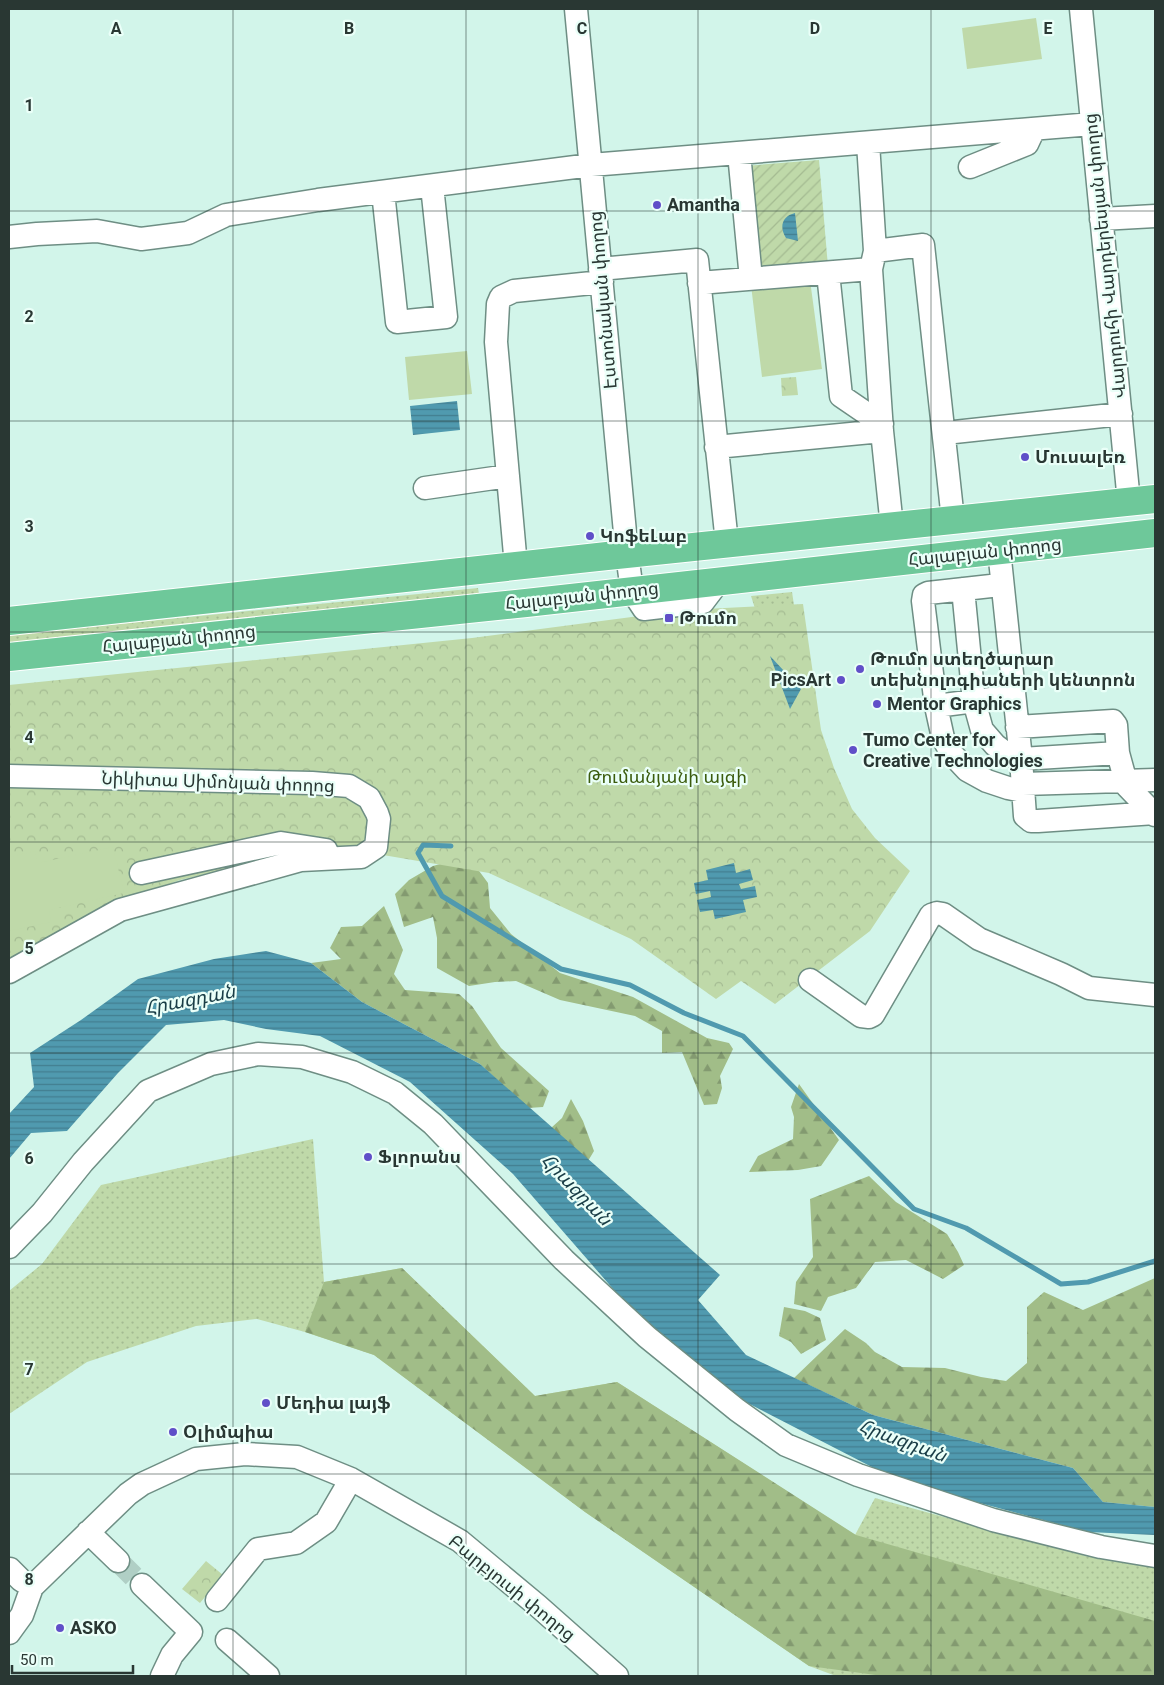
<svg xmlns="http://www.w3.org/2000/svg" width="1164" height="1685" font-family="Roboto,'Noto Sans Armenian',sans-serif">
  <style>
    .grass { fill: url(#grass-dots) }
    .forest { fill: url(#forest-firs) }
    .park { fill: url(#park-crowns) }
    .garden { fill: url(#garden-furrows) }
    .pitch { fill: #bfd9a9 }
    .water { fill: url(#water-rules) }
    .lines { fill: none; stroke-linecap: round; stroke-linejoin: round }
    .stream { stroke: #509aaf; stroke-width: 5 }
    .minor-tunnel { stroke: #b0cfc5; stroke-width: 22; stroke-dasharray: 22 11; stroke-linecap: butt }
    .minor-casing { stroke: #6e8e84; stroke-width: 25 }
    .major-casing { stroke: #fff; stroke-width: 30 }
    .minor { stroke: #fff; stroke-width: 22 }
    .major { stroke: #6ec89a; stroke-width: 28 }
    .grid { fill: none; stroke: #293733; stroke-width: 1; stroke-opacity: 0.55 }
    .poi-dot { fill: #604fc8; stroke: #eafff8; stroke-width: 2 }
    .labels { text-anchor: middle; stroke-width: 4.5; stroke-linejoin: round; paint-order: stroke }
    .poi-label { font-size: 18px; font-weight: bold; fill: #293733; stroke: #eafff8; text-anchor: start }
    .street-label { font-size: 18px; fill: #293733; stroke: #eafff8 }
    .park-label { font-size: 18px; fill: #3b5c0d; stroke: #eafff8 }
    .water-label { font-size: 19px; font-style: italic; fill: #193d46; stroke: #eafff8 }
    .grid-label { font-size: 16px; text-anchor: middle; font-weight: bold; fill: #293733; stroke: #eafff8; stroke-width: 4.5; stroke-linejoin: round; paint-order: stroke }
  </style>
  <defs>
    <pattern id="grass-dots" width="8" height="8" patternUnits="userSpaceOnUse" patternTransform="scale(1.25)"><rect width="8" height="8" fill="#bfd9a9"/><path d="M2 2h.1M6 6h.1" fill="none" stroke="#a4bb92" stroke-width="1.8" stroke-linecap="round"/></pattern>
    <pattern id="forest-firs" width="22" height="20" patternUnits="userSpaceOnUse" patternTransform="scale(1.25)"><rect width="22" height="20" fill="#a1bd88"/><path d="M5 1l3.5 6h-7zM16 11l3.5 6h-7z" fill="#839a70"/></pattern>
    <pattern id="park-crowns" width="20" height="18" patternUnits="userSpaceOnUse" patternTransform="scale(1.25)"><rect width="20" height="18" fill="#bfd9a9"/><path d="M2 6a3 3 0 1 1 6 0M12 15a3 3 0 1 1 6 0" fill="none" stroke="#a4bb92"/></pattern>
    <pattern id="garden-furrows" width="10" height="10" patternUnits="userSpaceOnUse" patternTransform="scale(1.25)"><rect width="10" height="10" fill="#bfd9a9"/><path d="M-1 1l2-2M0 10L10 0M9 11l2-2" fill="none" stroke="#a4bb92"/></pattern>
    <pattern id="water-rules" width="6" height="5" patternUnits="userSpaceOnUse" patternTransform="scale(1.25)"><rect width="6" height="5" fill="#509aaf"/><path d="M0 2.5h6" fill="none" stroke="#427e8f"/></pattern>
  </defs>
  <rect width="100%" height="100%" fill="#d2f5ea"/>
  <!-- grass -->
  <path class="grass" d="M 478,588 L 479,594 L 9,646 L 9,635 Z
    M 792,592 L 799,638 L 769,652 L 751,596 Z
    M 313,1139 L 324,1282 L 402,1268 L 535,1396 L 617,1382 L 855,1535 L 875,1498 L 1086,1556 L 1155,1563 L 1155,1676 L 836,1676 L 809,1666 L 585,1512 L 374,1355 L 305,1332 L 257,1319 L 196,1326 L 87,1362 L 9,1414 L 9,1291 L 42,1264 L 101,1185 Z"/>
  <!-- forest -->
  <path class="forest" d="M 468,856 L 488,883 L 490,908 L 511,934 L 560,973 L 633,997 L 707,1038 L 729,1043 L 733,1049 L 720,1076 L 722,1088 L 717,1104 L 704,1105 L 682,1052 L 662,1053 L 662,1031 L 635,1016 L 560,1000 L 516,981 L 495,982 L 469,986 L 437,968 L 437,938 L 433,917 L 404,927 L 395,894 L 409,880 L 433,866 Z
    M 384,906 L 403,950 L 394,974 L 405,990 L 459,994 L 472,1006 L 501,1048 L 549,1091 L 543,1107 L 528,1108 L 480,1064 L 362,1002 L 311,963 L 341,959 L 330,948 L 341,927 L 362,926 Z
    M 799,1084 L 839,1140 L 821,1166 L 798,1170 L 749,1172 L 758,1156 L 793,1139 L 794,1117 L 791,1107 Z
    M 571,1099 L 583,1121 L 594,1151 L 588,1161 L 551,1128 L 562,1118 Z
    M 869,1176 L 896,1202 L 947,1234 L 958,1252 L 964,1265 L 943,1279 L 906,1260 L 875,1262 L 856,1288 L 828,1297 L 821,1311 L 794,1304 L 796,1282 L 813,1257 L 810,1199 Z
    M 402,1268 L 535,1396 L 617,1382 L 856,1535 L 1155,1621 L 1155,1676 L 883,1676 L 809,1666 L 585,1512 L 374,1355 L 305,1332 L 324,1282 Z
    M 1155,1278 L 1155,1507 L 1103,1502 L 1073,1468 L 873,1415 L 794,1378 L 845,1329 L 866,1343 L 875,1352 L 902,1367 L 945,1368 L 981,1377 L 1006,1381 L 1027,1363 L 1027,1307 L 1044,1292 L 1083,1310 Z
    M 784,1307 L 805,1311 L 820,1318 L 826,1340 L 801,1354 L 791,1342 L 779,1336 Z"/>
  <!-- park -->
  <path class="park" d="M 796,377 L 798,395 L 782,396 L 781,378 Z
    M 803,604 L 821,730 L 834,768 L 852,809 L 875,838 L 910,871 L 870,931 L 775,1004 L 741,981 L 716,999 L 631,939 L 489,873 L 330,846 L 289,854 L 180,880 L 108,906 L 9,960 L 9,685 L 472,638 L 685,610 Z
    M 206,1561 L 223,1575 L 200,1603 L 182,1589 Z"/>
  <!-- garden -->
  <path class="garden" d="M 819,160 L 828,267 L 755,274 L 745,166 Z"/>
  <!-- pitch -->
  <path class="pitch" d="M 1036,18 L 1042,59 L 967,69 L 962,28 Z
    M 810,280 L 822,369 L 762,377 L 751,285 Z
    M 467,351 L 472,394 L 409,400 L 405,357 Z
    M 113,847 L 124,893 L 49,910 L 51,922 L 9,931 L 9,857 L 35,851 L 38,863 Z"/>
  <!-- water -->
  <path class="water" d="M 795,213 L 798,241 L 786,238 C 779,227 782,216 795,213 Z
    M 457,401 L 460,430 L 413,435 L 410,406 Z
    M 770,656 L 801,689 L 790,709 Z
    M 734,863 L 736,873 L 750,869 L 753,880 L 739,884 L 741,889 L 755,886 L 757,897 L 743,900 L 746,912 L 715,919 L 713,910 L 700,912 L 697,900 L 711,897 L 710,891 L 696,894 L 694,883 L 708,880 L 706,870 Z
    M 266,951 L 311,963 L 362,1002 L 480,1064 L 720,1275 L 698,1300 L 746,1355 L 873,1415 L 1073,1468 L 1103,1502 L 1155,1507 L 1155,1535 L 1088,1532 L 901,1482 L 734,1396 L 641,1321 L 513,1174 L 410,1082 L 320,1036 L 266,1029 L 224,1020 L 166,1025 L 118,1073 L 67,1131 L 31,1133 L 9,1159 L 9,1114 L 34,1087 L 30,1053 L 81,1020 L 138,979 L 214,959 Z"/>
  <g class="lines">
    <!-- stream -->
    <path class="stream" d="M 451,846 L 423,845 L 418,853 L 442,896 L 561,969 L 630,985 L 684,1013 L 743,1036 L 914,1209 L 966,1228 L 1061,1284 L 1088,1282 L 1155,1261"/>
    <!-- minor-tunnel -->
    <path class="minor-tunnel" d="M 118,1561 L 142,1585"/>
    <defs>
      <path id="minor" d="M 576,9 L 627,554 L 632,591 L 644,609 L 703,602 L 719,581
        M 1081,9 L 1129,502
        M 868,143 L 875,251 L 871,269 L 882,431 L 892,527
        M 739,153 L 751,279
        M 970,167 L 1027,144 L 1034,129
        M 383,192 L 397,322 L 446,317 L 432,186
        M 1101,219 L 1155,216
        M 9,237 L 37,234 L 97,231 L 141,239 L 188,233 L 226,215 L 318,200 L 591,165 L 1092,124
        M 875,251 L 923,245 L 953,520
        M 600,269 L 697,260 L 727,543
        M 828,273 L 841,396 L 882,424
        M 699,283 L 871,269
        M 945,433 L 1121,414
        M 716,447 L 882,431
        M 425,488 L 508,476
        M 999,550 L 1021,759 L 1025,816 L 1031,821 L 1038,821 L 1155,813
        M 516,566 L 496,342 L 498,304 L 501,297 L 514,291 L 602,282
        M 991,586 L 928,593 L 924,595 L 923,601 L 936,706 L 943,738 L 952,754 L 967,770 L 987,781 L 1008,788 L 1023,791
        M 963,589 L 974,701 L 982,730 L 995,745 L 1007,754 L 1021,759 L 1118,753
        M 936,706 L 1014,696
        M 1017,727 L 1113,721 L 1116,725 L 1118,753 L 1127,786 L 1155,815
        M 9,776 L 312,783 L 349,786 L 369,798 L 377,813 L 379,819 L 376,847 L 361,857 L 301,860 L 120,910 L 9,972
        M 1023,784 L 1155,780
        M 141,873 L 281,843 L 326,850
        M 810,980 L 861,1016 L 869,1017 L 873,1015 L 931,915 L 937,913 L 943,914 L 979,939 L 1061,974 L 1089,988 L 1155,995
        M 9,1247 L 42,1213 L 83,1162 L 148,1091 L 211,1064 L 258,1054 L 302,1057 L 352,1072 L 395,1093 L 433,1124 L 564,1260 L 647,1337 L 737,1410 L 786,1445 L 858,1475 L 993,1520 L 1101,1547 L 1155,1556
        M 88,1532 L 118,1561
        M 10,1569 L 21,1580 L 32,1587
        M 142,1585 L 191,1632 L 172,1655 L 162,1676
        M 217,1600 L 258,1549 L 296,1543 L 326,1522 L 351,1479
        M 9,1633 L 22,1615 L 32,1587 L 128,1494 L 142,1484 L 196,1459 L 245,1454 L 297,1457 L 351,1479 L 460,1541 L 538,1606 L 617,1676
        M 227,1640 L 268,1676"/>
      <path id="major" d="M 9,621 L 607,556 L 1155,499
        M 9,657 L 526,603 L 1155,533"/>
    </defs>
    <!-- minor casing -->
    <use href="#minor" class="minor-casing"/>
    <!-- major casing -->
    <use href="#major" class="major-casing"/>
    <!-- minor -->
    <use href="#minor" class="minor"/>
    <!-- major -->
    <use href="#major" class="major"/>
  </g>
  <!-- grid -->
  <path class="grid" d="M 233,9 L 233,1676M 466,9 L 466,1676M 698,9 L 698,1676M 931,9 L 931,1676M 9,211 L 1155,211M 9,421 L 1155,421M 9,632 L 1155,632M 9,842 L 1155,842M 9,1053 L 1155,1053M 9,1264 L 1155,1264M 9,1474 L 1155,1474"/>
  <!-- markers -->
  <g class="poi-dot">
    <circle cx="657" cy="205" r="5"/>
    <circle cx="1025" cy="457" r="5"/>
    <circle cx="590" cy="536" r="5"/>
    <rect x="664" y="613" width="10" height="10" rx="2.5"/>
    <circle cx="860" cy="669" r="5"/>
    <circle cx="841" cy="680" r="5"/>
    <circle cx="877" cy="704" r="5"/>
    <circle cx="853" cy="750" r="5"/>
    <circle cx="368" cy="1157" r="5"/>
    <circle cx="266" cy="1403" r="5"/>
    <circle cx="173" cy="1432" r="5"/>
    <circle cx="60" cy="1628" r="5"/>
  </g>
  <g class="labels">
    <!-- poi labels -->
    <g class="poi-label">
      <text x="667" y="211">Amantha</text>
      <text x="1035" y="463">Մուսալեռ</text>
      <text x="600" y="542">ԿոֆեԼաբ</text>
      <text x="679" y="624">Թումո</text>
      <text x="870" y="665">Թումո ստեղծարար<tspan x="870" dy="21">տեխնոլոգիաների կենտրոն</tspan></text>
      <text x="831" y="686" text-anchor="end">PicsArt</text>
      <text x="887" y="710">Mentor Graphics</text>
      <text x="863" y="746">Tumo Center for<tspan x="863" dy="21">Creative Technologies</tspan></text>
      <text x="378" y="1163">Ֆլորանս</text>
      <text x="276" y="1409">Մեդիա լայֆ</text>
      <text x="183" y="1438">Օլիմպիա</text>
      <text x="70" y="1634">ASKO</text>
    </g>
    <!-- street labels -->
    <g class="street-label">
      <text transform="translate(1105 256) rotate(-96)" y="6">Վարդուհի Վարդերեսյան փողոց</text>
      <text transform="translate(603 300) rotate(-95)" y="6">Էստոնական փողոց</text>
      <text transform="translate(985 552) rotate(-6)" y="6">Հալաբյան փողոց</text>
      <text transform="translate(582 596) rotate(-6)" y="6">Հալաբյան փողոց</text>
      <text transform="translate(179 639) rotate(-6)" y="6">Հալաբյան փողոց</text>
      <text transform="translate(218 782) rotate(2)" y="6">Նիկիտա Սիմոնյան փողոց</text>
      <text transform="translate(512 1588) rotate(39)" y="6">Բարբյուսի փողոց</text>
    </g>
    <!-- park labels -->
    <g class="park-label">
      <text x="667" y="783">Թումանյանի այգի</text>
    </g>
    <!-- water labels -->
    <g class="water-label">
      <text transform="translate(190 999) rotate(-11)" y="7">Հրազդան</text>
      <text transform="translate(577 1189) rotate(46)" y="7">Հրազդան</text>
      <text transform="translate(903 1440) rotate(20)" y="7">Հրազդան</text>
    </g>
  </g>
  <g class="grid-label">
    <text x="116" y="34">A</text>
    <text x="349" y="34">B</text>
    <text x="582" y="34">C</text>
    <text x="815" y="34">D</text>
    <text x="1048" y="34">E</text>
    <text x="29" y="111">1</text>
    <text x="29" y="322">2</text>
    <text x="29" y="532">3</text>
    <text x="29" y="743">4</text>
    <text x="29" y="954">5</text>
    <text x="29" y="1164">6</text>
    <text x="29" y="1375">7</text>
    <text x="29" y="1585">8</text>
  </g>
  <!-- border -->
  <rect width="1164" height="1685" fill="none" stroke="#293733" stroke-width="20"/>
  <!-- scale -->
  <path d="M12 1665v8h121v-8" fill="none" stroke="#293733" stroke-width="2.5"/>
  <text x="20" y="1665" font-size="15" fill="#293733" stroke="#eafff8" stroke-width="4" paint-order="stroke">50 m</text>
</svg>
